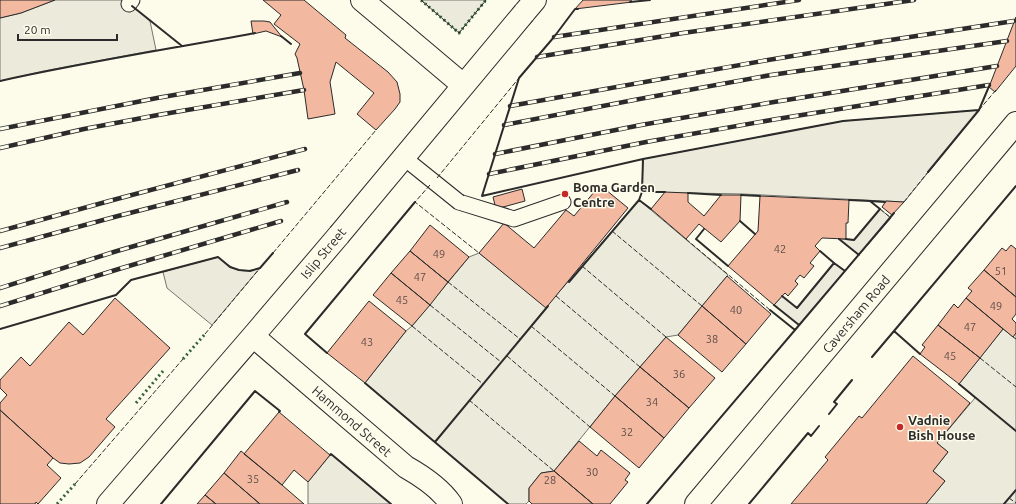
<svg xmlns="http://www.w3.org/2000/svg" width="1016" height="504" font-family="Ubuntu,sans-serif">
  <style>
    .green { fill: #ecebdb; stroke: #74746e }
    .parking { fill: #eceadb; stroke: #74746e }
    .building { fill: #f2b8a0; stroke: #2b2b2b }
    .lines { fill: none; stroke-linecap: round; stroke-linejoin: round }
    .service-casing { stroke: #2b2b2b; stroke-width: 17 }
    .minor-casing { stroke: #2b2b2b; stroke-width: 24 }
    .service { stroke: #fdfbea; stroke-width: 15 }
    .minor { stroke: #fdfbea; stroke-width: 22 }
    .rail-casing { stroke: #2b2b2b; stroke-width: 4.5 }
    .rail { stroke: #fdfbea; stroke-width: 3; stroke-dasharray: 9; stroke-linecap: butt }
    .service-bridge-casing { stroke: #2b2b2b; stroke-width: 17; stroke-linecap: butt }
    .minor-bridge-casing { stroke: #2b2b2b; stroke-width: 24; stroke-linecap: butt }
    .service-bridge { stroke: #fdfbea; stroke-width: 15 }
    .minor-bridge { stroke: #fdfbea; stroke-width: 22 }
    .hedge { stroke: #34623c; stroke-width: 3; stroke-dasharray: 2 3; stroke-linecap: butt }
    .fence { stroke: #2b2b2b; stroke-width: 1; stroke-dasharray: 5 2; stroke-linecap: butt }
    .wall { stroke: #2b2b2b; stroke-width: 2 }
    .poi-dot { fill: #c62828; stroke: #fdfbea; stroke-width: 1.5 }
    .labels { text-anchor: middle; stroke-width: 3; stroke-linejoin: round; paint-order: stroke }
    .number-label { font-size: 11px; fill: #5d4e48 }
    .poi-label { font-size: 13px; font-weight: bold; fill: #2b2b2b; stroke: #fdfbea; text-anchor: start }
    .street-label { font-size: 13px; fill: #2b2b2b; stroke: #fdfbea }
  </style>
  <rect width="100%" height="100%" fill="#fdfbea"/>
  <!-- green -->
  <path class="green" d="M 421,0 L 486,0 L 459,33 Z
    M 639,200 L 728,275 L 678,335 L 666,337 L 615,396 L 554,471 L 541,473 L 529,488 L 529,501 L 526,504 L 508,504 L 365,383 L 406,331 L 412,326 L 469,257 L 479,253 L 546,307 Z
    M 880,209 L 891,218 L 859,255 L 839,239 L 854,240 Z
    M 218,257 C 234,270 240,274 260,268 L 212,325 L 167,288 L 163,272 Z
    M 834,263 L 845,271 L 799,325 L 774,305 L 782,296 L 797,308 Z
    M 1003,329 L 1012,336 L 1016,333 L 1016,504 L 926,504 L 945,481 L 933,471 L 948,452 L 937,443 L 975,398 L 959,384 Z
    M 331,454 L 391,504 L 308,504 L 308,482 Z"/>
  <!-- parking -->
  <path class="parking" d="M 55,0 L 125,0 L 150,21 L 156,50 L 44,71 L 0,81 L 0,18 L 21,13 Z
    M 979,110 L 904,202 L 743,194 L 642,192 L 643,159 L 843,121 Z"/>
  <!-- building -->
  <path class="building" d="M 0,0 L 55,0 L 21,13 L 0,18 Z
    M 263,0 L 304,0 L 346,35 L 345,38 L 388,72 L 397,82 L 400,94 L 400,102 L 395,109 L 376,130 L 357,114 L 374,93 L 336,62 L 330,82 L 335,114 L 308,119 L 304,90 L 297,58 L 295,54 L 300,44 L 274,24 L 281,15 Z
    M 583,0 L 631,0 L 632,2 L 575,9 Z
    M 1016,17 L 1016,66 L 995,92 L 989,87 Z
    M 251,21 L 264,21 L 270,22 L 282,37 L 266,31 L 253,34 Z
    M 600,185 L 628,208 L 546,308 L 479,253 L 504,223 L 534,248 L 566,210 L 574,216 Z
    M 522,189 L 525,201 L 496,209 L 493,197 Z
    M 665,192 L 688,193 L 688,202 L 704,216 L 721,195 L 741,195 L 740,221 L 721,242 L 699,224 L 686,239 L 651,209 Z
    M 760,196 L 849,200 L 848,223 L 846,223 L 846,239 L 822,238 L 815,246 L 820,251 L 810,263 L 814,266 L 804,278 L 800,275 L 795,281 L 798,284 L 788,296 L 785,293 L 774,305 L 728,266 L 758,231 Z
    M 886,201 L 904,202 L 892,215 L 882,207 Z
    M 430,225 L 469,257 L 448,282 L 410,251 Z
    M 1011,245 L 1016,249 L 1016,297 L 984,270 L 1002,248 L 1006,251 Z
    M 410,251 L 448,282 L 430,305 L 391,273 Z
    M 984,270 L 1016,297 L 1016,314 L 1012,319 L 1016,323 L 1016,333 L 1013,337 L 966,298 L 972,291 L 968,288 Z
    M 391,273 L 430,305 L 412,326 L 373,295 Z
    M 727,276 L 771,314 L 746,344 L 702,306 Z
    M 115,298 L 170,348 L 106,419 L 115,427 L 89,457 L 80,463 L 69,464 L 60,463 L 53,458 L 0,410 L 0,403 L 7,395 L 0,388 L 0,380 L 21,357 L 30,366 L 69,322 L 83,335 Z
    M 966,298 L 1003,329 L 980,358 L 938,325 L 954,304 L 958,308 Z
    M 369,301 L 406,331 L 365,383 L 327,353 Z
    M 702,306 L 746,344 L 722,372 L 678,335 Z
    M 938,325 L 980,358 L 959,384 L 920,354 L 925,347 L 922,345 Z
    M 666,337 L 715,378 L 689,408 L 640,367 Z
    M 913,356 L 970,403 L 937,443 L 948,452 L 933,471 L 945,481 L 926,504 L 791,504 L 828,460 L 825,457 L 859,416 L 862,418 Z
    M 640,367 L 689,408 L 664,438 L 615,396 Z
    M 615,396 L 664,438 L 639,468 L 590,427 Z
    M 0,410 L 53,458 L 47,465 L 61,478 L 38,504 L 36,502 L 35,504 L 0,504 Z
    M 279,412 L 330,455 L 308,482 L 294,470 L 282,485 L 244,454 Z
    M 579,441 L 597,456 L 601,450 L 630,473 L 625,480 L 628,482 L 610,504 L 593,504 L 554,471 Z
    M 241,451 L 282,485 L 304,504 L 260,504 L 224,473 Z
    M 554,471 L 593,504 L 532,504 L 529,501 L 529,488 L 541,473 Z
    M 224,473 L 260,504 L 216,504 L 205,495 Z
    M 205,495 L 216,504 L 197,504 Z"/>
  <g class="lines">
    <defs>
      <path id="service" d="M 129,4 L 132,0
        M 459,202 L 514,219 L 563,202"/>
      <path id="minor" d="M 362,0 L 399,31
        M 524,13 L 535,0
        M 253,336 L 406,467 C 422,476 440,488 451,504
        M 108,504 L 253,336 L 339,235
        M 696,504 L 1016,123"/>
    </defs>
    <!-- service casing -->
    <use href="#service" class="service-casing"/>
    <!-- minor casing -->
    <use href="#minor" class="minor-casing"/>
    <!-- service -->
    <use href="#service" class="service"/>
    <!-- minor -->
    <use href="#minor" class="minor"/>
    <defs>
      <path id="rail" d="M 554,37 L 799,0
        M 537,57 L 683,33 L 914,0
        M 510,106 L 768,60 L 884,41 L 1014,21
        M 504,125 L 634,100 L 771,75 L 1007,41
        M 0,129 L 157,98 L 300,73
        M 0,148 L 84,129 L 158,115 L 304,90
        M 495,154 L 641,125 L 774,102 L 997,66
        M 489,174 L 646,142 L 777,119 L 989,85
        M 0,231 L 113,200 L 305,149
        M 0,248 L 118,216 L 298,170
        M 0,288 L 117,251 L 287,202
        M 0,306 L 122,268 L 281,221"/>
    </defs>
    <!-- rail casing -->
    <use href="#rail" class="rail-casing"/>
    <!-- rail -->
    <use href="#rail" class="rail"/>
    <defs>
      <path id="service-bridge" d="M 403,157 L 459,202"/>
      <path id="minor-bridge" d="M 399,31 L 463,85
        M 339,235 L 524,13"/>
    </defs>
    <!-- service-bridge casing -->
    <use href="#service-bridge" class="service-bridge-casing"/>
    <!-- minor-bridge casing -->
    <use href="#minor-bridge" class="minor-bridge-casing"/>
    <!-- service-bridge -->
    <use href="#service-bridge" class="service-bridge"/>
    <!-- minor-bridge -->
    <use href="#minor-bridge" class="minor-bridge"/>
    <!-- hedge -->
    <path class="hedge" d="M 421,0 L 459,33 L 486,0
      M 183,359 L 205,334
      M 136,403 L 163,371
      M 57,504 L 75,484"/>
    <!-- fence -->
    <path class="fence" d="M 421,0 L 459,33 L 486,0
      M 979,110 L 996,90
      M 437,178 L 519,78
      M 430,185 L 415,202 L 479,253
      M 904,202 L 928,172
      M 880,209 L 891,218
      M 612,231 L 702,306
      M 686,239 L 770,310
      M 273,253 L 376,130
      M 582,266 L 666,337
      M 448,282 L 520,339
      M 556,296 L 640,367
      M 430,305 L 501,362
      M 412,326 L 483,384
      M 531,326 L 615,396
      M 205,334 L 260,268
      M 1013,337 L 1016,339
      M 507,356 L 590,427
      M 980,358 L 1016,387
      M 469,400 L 554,471
      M 75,484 L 183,359
      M 1009,498 L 1016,503"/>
    <!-- wall -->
    <path class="wall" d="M 630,2 L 650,0
      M 132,6 L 182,46
      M 578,9 L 575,9 L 554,37 L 519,78 L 482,196 L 643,159 L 843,121 L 979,110 L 990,84
      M 281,36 L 291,44
      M 0,81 C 85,62 170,49 255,33
      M 928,172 L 979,110
      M 642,192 L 643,159
      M 688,193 L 721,195
      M 741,195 L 760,196
      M 870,201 L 885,202
      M 651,209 L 639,200 L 642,192 L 665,192
      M 740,221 L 755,234
      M 704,229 L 696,239 L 728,266
      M 839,239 L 859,255
      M 846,239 L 854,240 L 880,209 L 870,201 L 849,200
      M 834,263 L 845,271
      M 569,282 L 639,200
      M 782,296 L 797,308 L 834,263 L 820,251
      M 774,305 L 799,325
      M 770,310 L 795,330 L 894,213
      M 0,329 L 116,295 L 131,280 L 218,257 L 230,267 L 239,270 L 250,271 L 260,268 L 273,253
      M 894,331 L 1016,186
      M 327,353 L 305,334 L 415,202
      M 872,357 L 894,331 L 920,354
      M 365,383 L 508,504
      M 959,384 L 1016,431
      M 829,414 L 837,404 L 834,402 L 852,380
      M 435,442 L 548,306
      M 330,455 L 331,454 L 391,504
      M 161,504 L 255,391 L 280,411 L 279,412
      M 647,504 L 795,330
      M 749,504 L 808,433 L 811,436 L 819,426
      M 1004,504 L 1016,490"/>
  </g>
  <!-- markers -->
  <g class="poi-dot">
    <circle cx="565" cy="194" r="4"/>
    <circle cx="900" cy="427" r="4"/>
  </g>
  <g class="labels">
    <!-- number labels -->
    <g class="number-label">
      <text x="780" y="253">42</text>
      <text x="439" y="258">49</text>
      <text x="1001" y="275">51</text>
      <text x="420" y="281">47</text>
      <text x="402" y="304">45</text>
      <text x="996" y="310">49</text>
      <text x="736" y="314">40</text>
      <text x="970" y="331">47</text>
      <text x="712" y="343">38</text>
      <text x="367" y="346">43</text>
      <text x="950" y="360">45</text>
      <text x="679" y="378">36</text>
      <text x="652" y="406">34</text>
      <text x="627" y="436">32</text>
      <text x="592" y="476">30</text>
      <text x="253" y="483">35</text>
      <text x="550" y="484">28</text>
    </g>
    <!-- poi labels -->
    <g class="poi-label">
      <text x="573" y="192">Boma Garden<tspan x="573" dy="15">Centre</tspan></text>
      <text x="908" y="425">Vadnie<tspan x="908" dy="15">Bish House</tspan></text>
    </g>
    <!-- street labels -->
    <g class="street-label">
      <text transform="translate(323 253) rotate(-50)" y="5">Islip Street</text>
      <text transform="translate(856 314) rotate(-50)" y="5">Caversham Road</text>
      <text transform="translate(352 421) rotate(41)" y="5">Hammond Street</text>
    </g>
  </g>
  <!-- scale -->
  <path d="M18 34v6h99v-6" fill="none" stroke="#2b2b2b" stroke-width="2"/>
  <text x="24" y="34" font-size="12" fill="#2b2b2b" stroke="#fdfbea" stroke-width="3" paint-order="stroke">20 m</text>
</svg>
